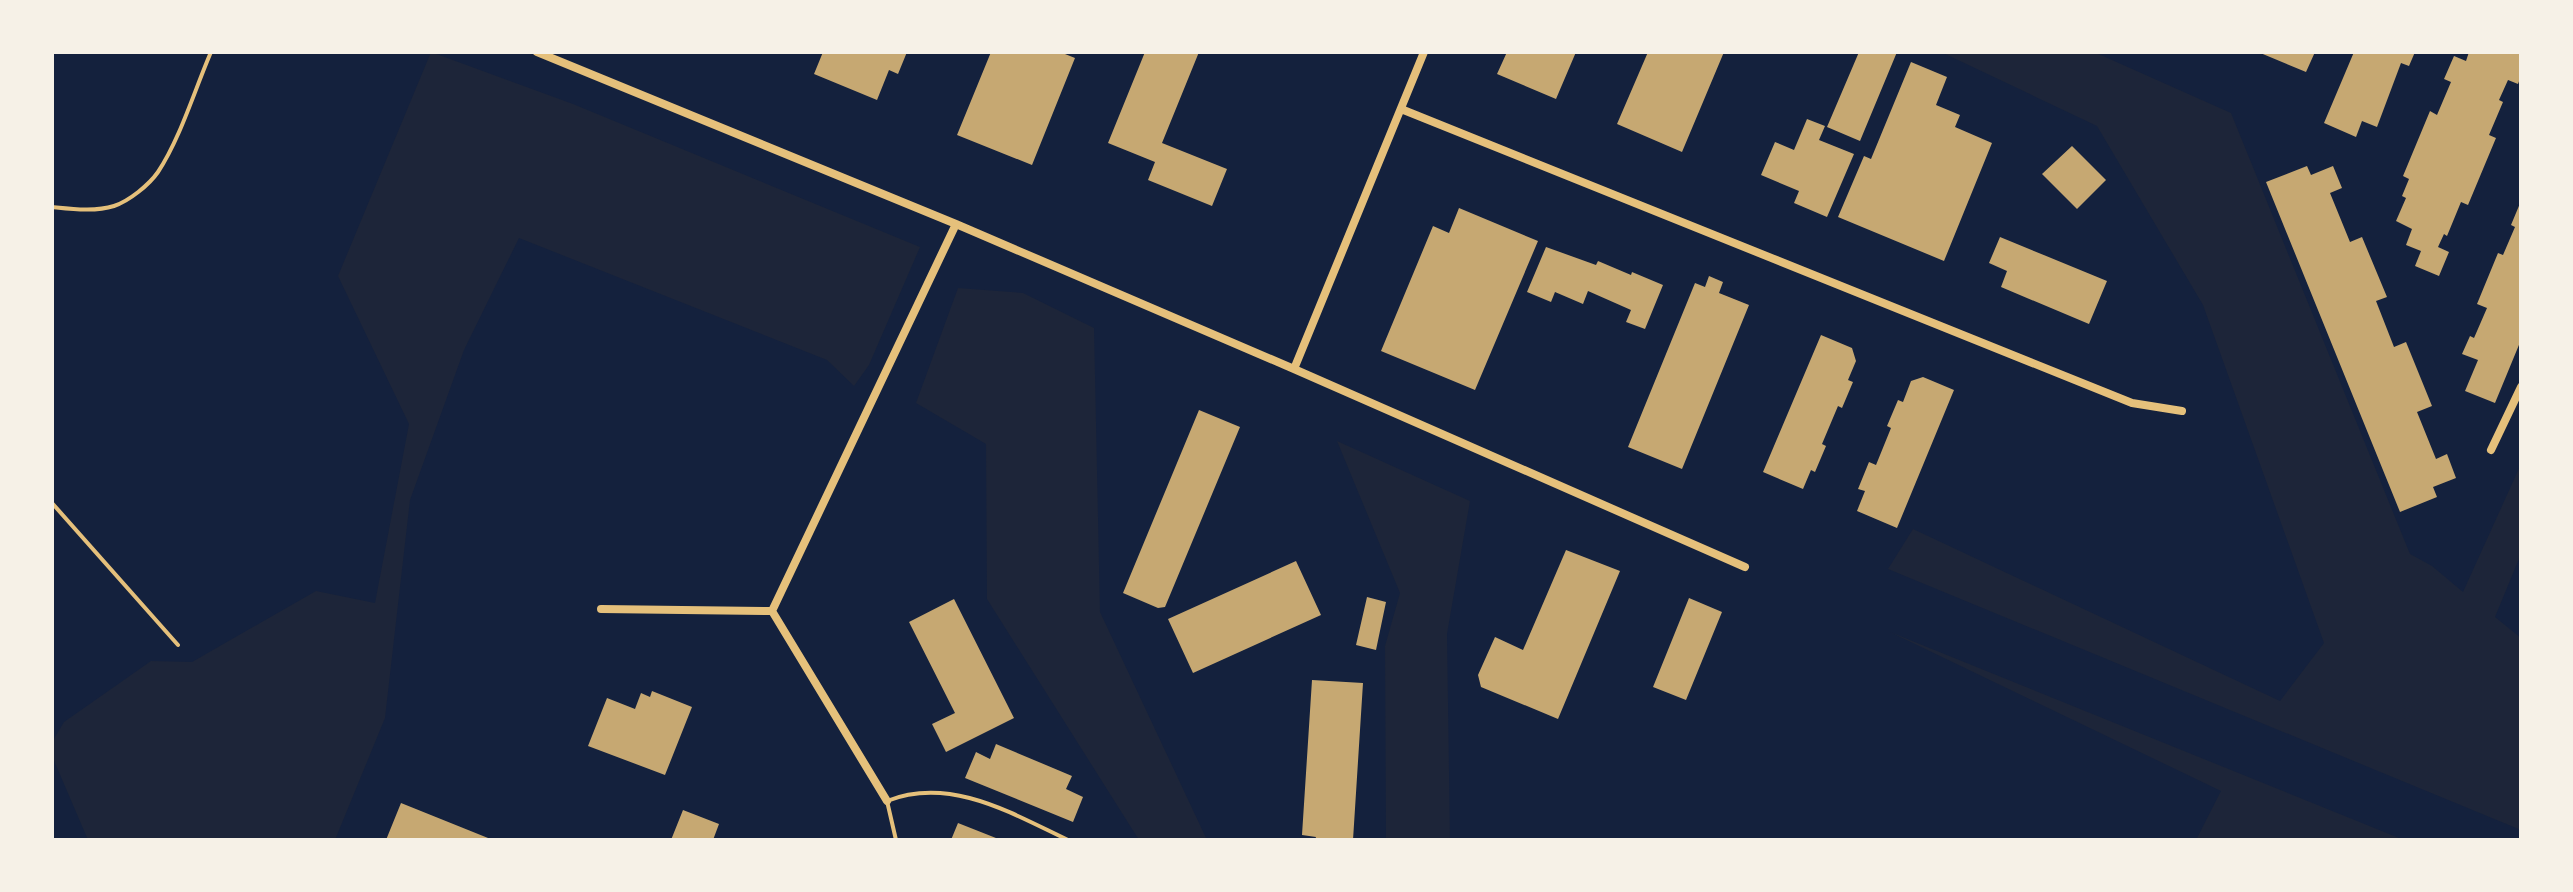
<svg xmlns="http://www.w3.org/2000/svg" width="2573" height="892" font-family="'DejaVu Sans',sans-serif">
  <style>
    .green { fill: #1d2539 }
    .building { fill: #c6a872 }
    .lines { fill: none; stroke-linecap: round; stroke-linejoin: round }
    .service { stroke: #e5c07b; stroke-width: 4 }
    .minor { stroke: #e5c07b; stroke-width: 8 }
  </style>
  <rect width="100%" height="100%" fill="#14213d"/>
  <!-- green -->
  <path class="green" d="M 431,52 L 573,104 L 920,247 L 869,365 L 854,386 L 827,360 L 519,238 L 464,350 L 410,500 L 385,718 L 335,840 L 88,840 L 52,756 L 52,742 L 64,722 L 151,661 L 192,662 L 316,591 L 375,603 L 409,424 L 338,276 Z
    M 1941,52 L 2094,52 L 2231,113 L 2410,554 L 2432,566 L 2463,592 L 2521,464 L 2521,554 L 2495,617 L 2521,638 L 2521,830 L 1888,569 L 1913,529 L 2280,701 L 2324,643 L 2203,305 L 2097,126 Z
    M 958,288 L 1023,293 L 1094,328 L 1100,612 L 1207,840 L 1139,840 L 987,599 L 986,444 L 916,403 Z
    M 1337,441 L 1470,501 L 1447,634 L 1450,840 L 1386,840 L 1385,646 L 1400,593 Z
    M 1890,632 L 2404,840 L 2196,840 L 2221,791 Z"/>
  <!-- building -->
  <path class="building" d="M 823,52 L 907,52 L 898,74 L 889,70 L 877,100 L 814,74 Z
    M 991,52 L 1060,52 L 1075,58 L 1032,165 L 957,135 Z
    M 1145,52 L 1199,52 L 1162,143 L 1227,169 L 1212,206 L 1148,180 L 1155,162 L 1108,143 Z
    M 1507,52 L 1576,52 L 1556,99 L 1497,74 Z
    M 1648,52 L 1724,52 L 1682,152 L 1617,124 Z
    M 1859,52 L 1897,52 L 1860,141 L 1827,127 Z
    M 2258,52 L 2315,52 L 2306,72 Z
    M 2354,52 L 2415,52 L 2409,66 L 2401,63 L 2377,127 L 2362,121 L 2356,137 L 2324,123 Z
    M 2469,52 L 2521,52 L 2521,76 L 2518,84 L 2508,80 L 2499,100 L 2503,102 L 2489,135 L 2496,138 L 2468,205 L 2461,202 L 2447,236 L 2444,234 L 2438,247 L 2449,252 L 2439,276 L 2415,266 L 2421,251 L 2406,245 L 2412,229 L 2396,221 L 2406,198 L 2402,196 L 2409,179 L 2403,176 L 2430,111 L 2437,115 L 2451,82 L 2444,79 L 2454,56 L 2466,61 Z
    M 1911,62 L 1947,77 L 1936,105 L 1960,115 L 1955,127 L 1992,143 L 1944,261 L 1838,217 L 1864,156 L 1871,159 Z
    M 1807,119 L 1825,126 L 1819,140 L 1854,154 L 1827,217 L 1794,203 L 1799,191 L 1761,175 L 1775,142 L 1794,150 Z
    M 2072,146 L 2106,180 L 2077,209 L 2042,174 Z
    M 2307,166 L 2311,175 L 2333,166 L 2342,188 L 2330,193 L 2350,242 L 2362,237 L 2387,297 L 2376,301 L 2394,347 L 2406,342 L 2432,406 L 2417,412 L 2436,459 L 2447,454 L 2456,478 L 2433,487 L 2437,497 L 2400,512 L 2266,182 Z
    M 2521,201 L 2521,340 L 2495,403 L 2465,391 L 2478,360 L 2462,354 L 2470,336 L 2474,338 L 2487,308 L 2477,304 L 2498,253 L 2503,255 L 2515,227 L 2511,225 Z
    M 1459,208 L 1538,241 L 1475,390 L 1381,351 L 1433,226 L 1449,233 Z
    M 2000,237 L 2107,281 L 2089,324 L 2001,287 L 2007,271 L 1989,263 Z
    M 1546,247 L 1596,265 L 1598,261 L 1631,275 L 1632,272 L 1663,285 L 1645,329 L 1626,322 L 1631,310 L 1588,291 L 1583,304 L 1555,292 L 1551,302 L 1527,292 Z
    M 1709,276 L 1723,282 L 1719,293 L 1749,305 L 1682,469 L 1628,447 L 1695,283 L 1705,287 Z
    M 1821,335 L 1852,348 L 1856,361 L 1848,380 L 1853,382 L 1842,408 L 1838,406 L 1822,444 L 1826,446 L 1815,472 L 1811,470 L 1803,489 L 1763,472 Z
    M 1923,377 L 1954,390 L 1897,528 L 1857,511 L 1865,491 L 1858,489 L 1869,462 L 1876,465 L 1891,428 L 1887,426 L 1898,400 L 1903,402 L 1911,381 Z
    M 1199,410 L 1240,427 L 1165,607 L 1158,608 L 1123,593 Z
    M 1566,550 L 1620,571 L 1558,719 L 1481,687 L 1478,675 L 1495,637 L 1523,650 Z
    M 1296,561 L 1321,615 L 1193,673 L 1168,619 Z
    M 1367,597 L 1386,602 L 1376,650 L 1356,645 Z
    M 1689,598 L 1722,612 L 1686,700 L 1653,687 Z
    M 954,599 L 1014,718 L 946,752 L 932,724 L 955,713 L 909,622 Z
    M 1312,680 L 1363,683 L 1353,840 L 1315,840 L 1316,837 L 1302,835 Z
    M 652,691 L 692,707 L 665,775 L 588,746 L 607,698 L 635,709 L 641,693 L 650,697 Z
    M 996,744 L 1072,776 L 1066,789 L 1083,797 L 1073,822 L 965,778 L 976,752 L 990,759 Z
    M 401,803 L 493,840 L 386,840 Z
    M 683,810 L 719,824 L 713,840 L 671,840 Z
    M 958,823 L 1001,840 L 951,840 Z"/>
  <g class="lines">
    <!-- service -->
    <path class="service" d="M 52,207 C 72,209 95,212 114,206 C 129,201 149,185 158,172 C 180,139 195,89 211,52
      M 52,503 L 178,645
      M 896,840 L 887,801 C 950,776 1011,813 1068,840"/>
    <!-- minor -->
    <path class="minor" d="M 537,52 L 956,224 L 1294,369 L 1745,567
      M 1401,109 L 2132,403 L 2182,411
      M 1294,369 L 1424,52
      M 2491,450 L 2521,387
      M 601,609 L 772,611
      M 887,801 L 772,611 L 956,224"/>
  </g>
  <!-- border -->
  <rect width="2573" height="892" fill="none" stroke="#f6f1e7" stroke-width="108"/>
</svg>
